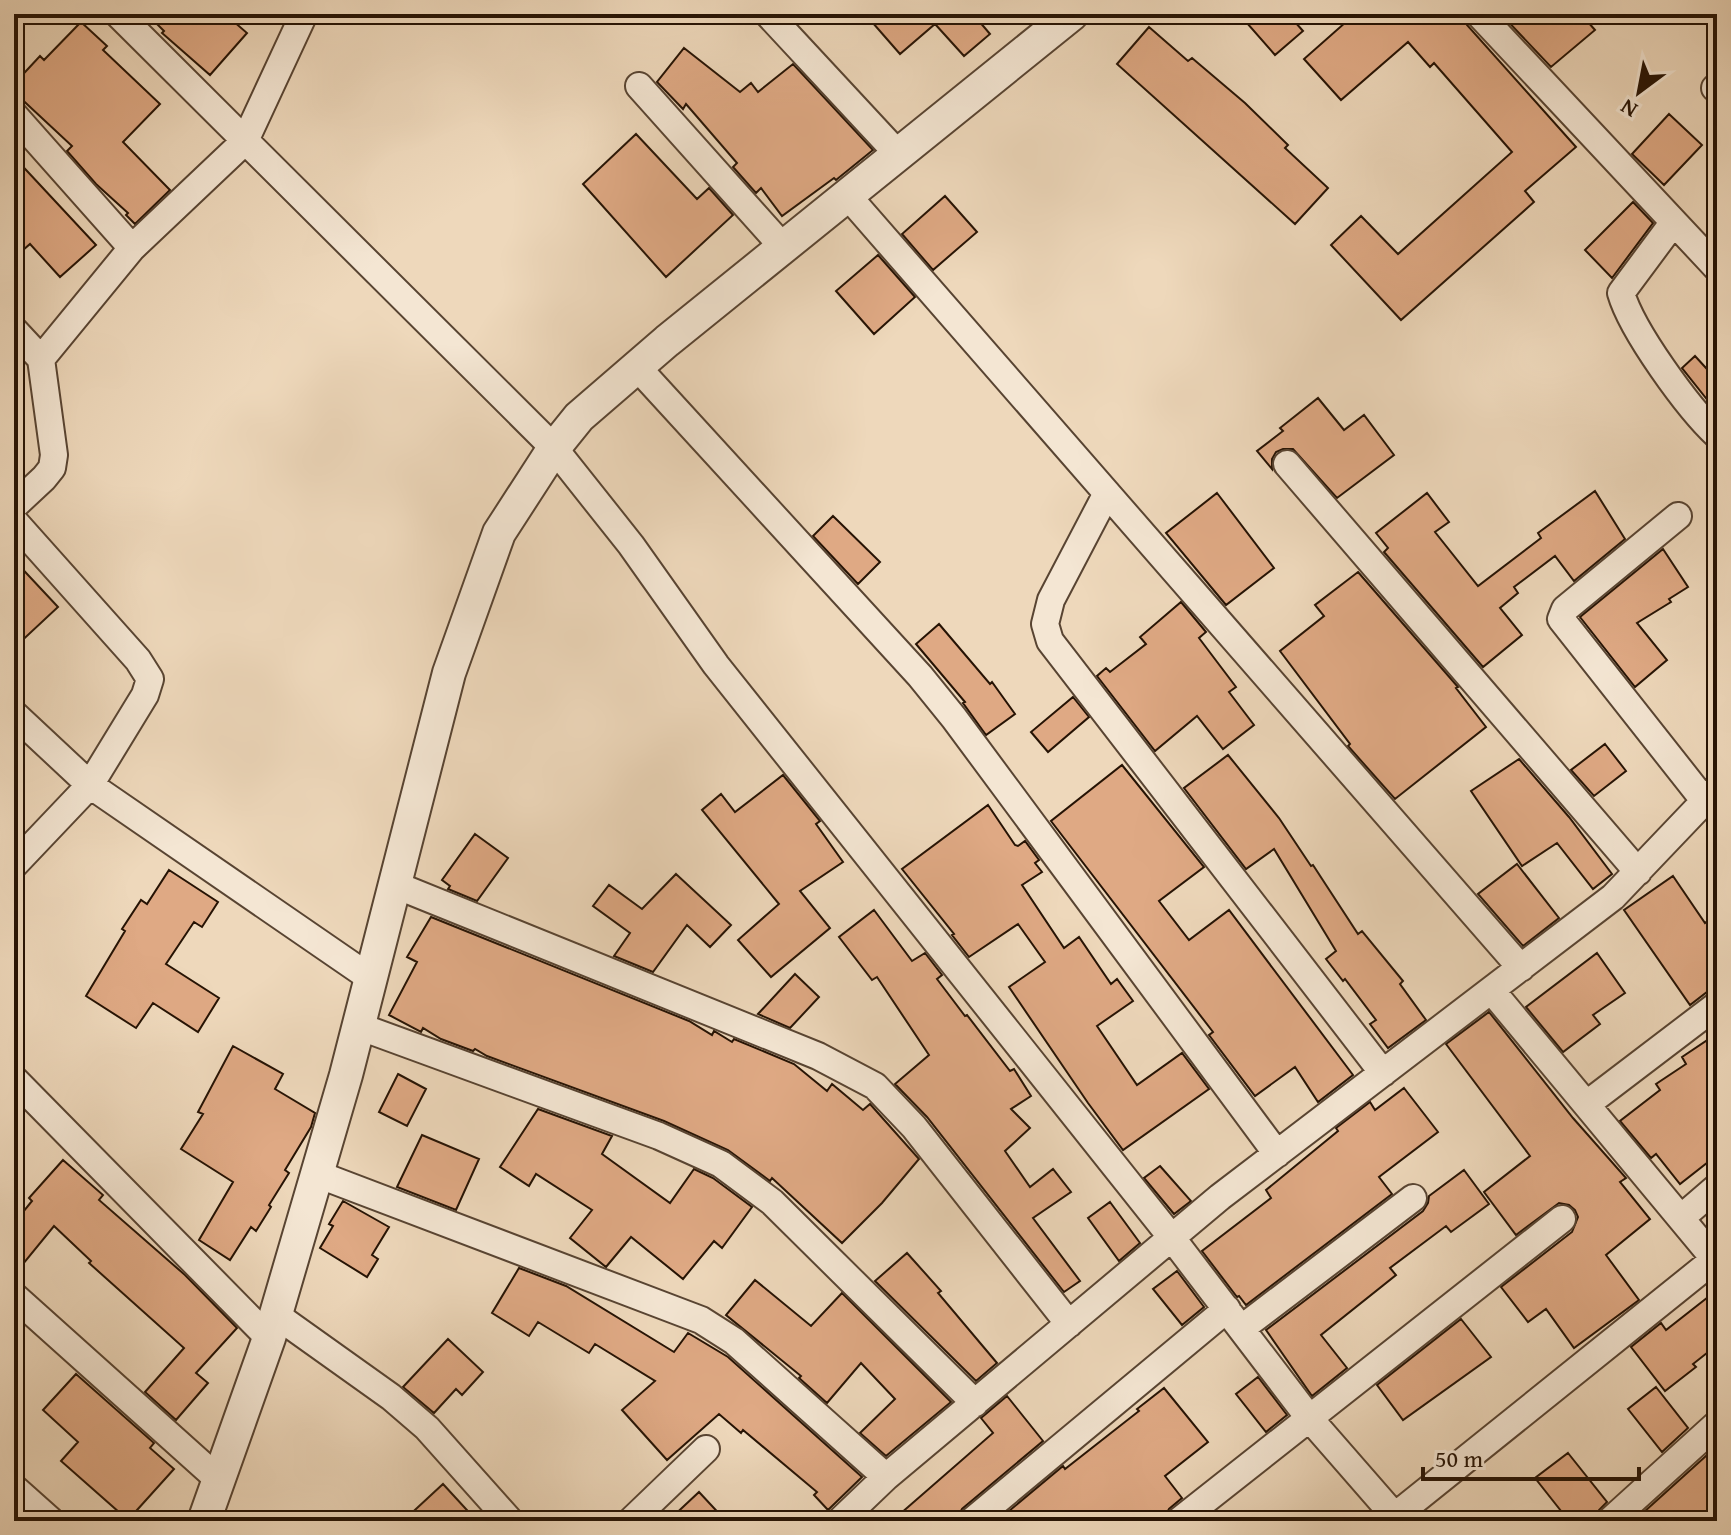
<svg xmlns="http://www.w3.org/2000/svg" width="1731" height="1535" font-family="'Gentium Book Plus',serif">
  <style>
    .building { fill: #dfa984; stroke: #261304; stroke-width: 2 }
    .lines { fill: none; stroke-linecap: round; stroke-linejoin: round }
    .minor-casing { stroke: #584432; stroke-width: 30 }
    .tertiary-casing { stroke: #584432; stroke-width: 36 }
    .minor { stroke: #f4e6d3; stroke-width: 26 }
    .tertiary { stroke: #f4e6d3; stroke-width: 32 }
  </style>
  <rect width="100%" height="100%" fill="#eed8bb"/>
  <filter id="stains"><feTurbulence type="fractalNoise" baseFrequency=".0025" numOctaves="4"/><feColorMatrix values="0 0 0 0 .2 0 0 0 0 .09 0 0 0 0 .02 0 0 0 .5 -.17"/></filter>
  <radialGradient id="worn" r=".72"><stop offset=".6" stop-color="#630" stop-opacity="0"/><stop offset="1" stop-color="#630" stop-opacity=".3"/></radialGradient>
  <!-- building -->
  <path class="building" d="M 147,14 L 225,14 L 247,33 L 210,75 L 162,33 L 164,31 Z
    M 865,14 L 973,14 L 990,34 L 964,56 L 935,24 L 900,54 Z
    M 1239,14 L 1288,14 L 1303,31 L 1275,55 Z
    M 1355,14 L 1463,14 L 1467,25 L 1576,147 L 1525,191 L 1534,202 L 1401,320 L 1331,245 L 1361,216 L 1398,254 L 1512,152 L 1434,63 L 1430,67 L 1408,42 L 1341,100 L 1304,59 Z
    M 1501,14 L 1581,14 L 1595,30 L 1551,67 Z
    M 81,22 L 107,46 L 103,50 L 160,104 L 123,142 L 170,190 L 135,224 L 126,215 L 128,213 L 96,184 L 67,151 L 72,146 L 14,92 L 14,84 L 40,56 L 44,60 Z
    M 1149,27 L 1188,61 L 1192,58 L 1245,103 L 1288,145 L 1285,148 L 1328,188 L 1295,224 L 1117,64 Z
    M 684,48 L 740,92 L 751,83 L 758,92 L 793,64 L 873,150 L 836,180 L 834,178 L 782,216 L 761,188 L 756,193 L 733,167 L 737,163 L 686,104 L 683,109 L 657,82 Z
    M 1669,114 L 1702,145 L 1664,185 L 1632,154 Z
    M 636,134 L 697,199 L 709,188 L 733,215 L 666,277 L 583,184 Z
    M 14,157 L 96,245 L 60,277 L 30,244 L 14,258 Z
    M 945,196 L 977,232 L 933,270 L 902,234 Z
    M 1633,202 L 1653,223 L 1612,278 L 1585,250 Z
    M 878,255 L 915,297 L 874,334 L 836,291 Z
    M 1695,356 L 1717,380 L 1717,412 L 1682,368 Z
    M 1318,398 L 1344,430 L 1364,415 L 1394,455 L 1337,498 L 1293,449 L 1283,449 L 1276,452 L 1272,459 L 1272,469 L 1257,451 L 1283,431 L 1280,428 Z
    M 1595,491 L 1625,539 L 1574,581 L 1555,556 L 1514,587 L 1518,593 L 1500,608 L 1522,635 L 1483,667 L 1384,552 L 1388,548 L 1376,533 L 1427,493 L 1449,522 L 1435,532 L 1478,586 L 1541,538 L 1538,533 Z
    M 1217,493 L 1274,568 L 1226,605 L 1166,533 Z
    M 833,516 L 880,562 L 858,584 L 813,536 Z
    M 1663,549 L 1688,587 L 1669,599 L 1671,602 L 1637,623 L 1667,660 L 1635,687 L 1580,617 Z
    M 14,560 L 58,607 L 14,648 Z
    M 1358,572 L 1458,687 L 1456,688 L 1486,727 L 1395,799 L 1348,746 L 1350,744 L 1280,651 L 1324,616 L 1315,605 Z
    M 1181,602 L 1206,632 L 1199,638 L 1236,687 L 1229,692 L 1254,725 L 1223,749 L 1197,716 L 1155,751 L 1097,676 L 1106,668 L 1110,672 L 1146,644 L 1140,637 Z
    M 939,624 L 990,684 L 992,682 L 1015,714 L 986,735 L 963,703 L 965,702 L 916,644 Z
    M 1073,697 L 1089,717 L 1048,752 L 1031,732 Z
    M 1605,744 L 1626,771 L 1594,796 L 1571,770 Z
    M 1228,755 L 1279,818 L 1311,866 L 1313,865 L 1358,934 L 1362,931 L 1403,981 L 1400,984 L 1426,1020 L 1388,1048 L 1370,1024 L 1376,1020 L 1345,979 L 1343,981 L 1326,959 L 1336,951 L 1274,849 L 1246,869 L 1184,788 Z
    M 1519,759 L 1569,817 L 1612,874 L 1593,889 L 1557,843 L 1522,866 L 1471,791 Z
    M 1122,765 L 1204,867 L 1159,901 L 1189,940 L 1229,910 L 1353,1075 L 1318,1102 L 1295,1067 L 1255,1096 L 1209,1035 L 1213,1032 L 1051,821 Z
    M 783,775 L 820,821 L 816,824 L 843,862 L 800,891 L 830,928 L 771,977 L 738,940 L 779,904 L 702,810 L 721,794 L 735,812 Z
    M 988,805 L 1015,845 L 1018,846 L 1025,841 L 1039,860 L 1035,863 L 1042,872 L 1022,885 L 1064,948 L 1079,937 L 1111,984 L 1117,979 L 1133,1001 L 1097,1026 L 1137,1085 L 1182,1053 L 1209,1089 L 1123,1150 L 1088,1103 L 1009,987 L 1045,962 L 1018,924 L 969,957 L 952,935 L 954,934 L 902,869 Z
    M 475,834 L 508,858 L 477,901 L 448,889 L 450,886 L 442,880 Z
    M 1517,864 L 1559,918 L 1523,946 L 1478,894 Z
    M 169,870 L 218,902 L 202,927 L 194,922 L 166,964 L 219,998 L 198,1032 L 153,1003 L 136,1028 L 86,996 L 125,931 L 122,929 L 141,900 L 147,904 Z
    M 676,874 L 731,925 L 710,947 L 687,925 L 653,972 L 614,956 L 630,933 L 593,906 L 609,885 L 642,909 Z
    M 1673,876 L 1705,923 L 1717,914 L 1717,989 L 1707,992 L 1690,1005 L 1624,910 Z
    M 874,910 L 912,961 L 925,953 L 942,975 L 937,979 L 965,1016 L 967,1015 L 1010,1071 L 1014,1069 L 1031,1096 L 1011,1109 L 1030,1128 L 1005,1151 L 1030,1187 L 1053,1169 L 1071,1192 L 1033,1218 L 1080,1281 L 1064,1292 L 927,1117 L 895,1084 L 929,1055 L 877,977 L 872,980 L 839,937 Z
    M 431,917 L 689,1021 L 712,1035 L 714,1031 L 732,1042 L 734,1039 L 794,1064 L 827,1091 L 832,1084 L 863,1110 L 870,1104 L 919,1159 L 882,1203 L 842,1243 L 772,1178 L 770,1181 L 728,1150 L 664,1121 L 487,1056 L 475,1049 L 473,1051 L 441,1039 L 423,1028 L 421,1032 L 389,1015 L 417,962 L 407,957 Z
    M 1597,953 L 1625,993 L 1593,1015 L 1600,1024 L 1563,1052 L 1526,1007 Z
    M 795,974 L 819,997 L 790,1028 L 758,1014 Z
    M 1489,1012 L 1573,1118 L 1626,1178 L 1620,1182 L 1650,1219 L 1606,1255 L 1639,1300 L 1574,1348 L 1546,1309 L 1528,1322 L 1501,1287 L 1572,1232 L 1578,1217 L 1575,1210 L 1569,1205 L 1559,1203 L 1516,1235 L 1484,1192 L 1530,1156 L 1446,1044 Z
    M 1709,1039 L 1717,1051 L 1717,1155 L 1680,1184 L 1656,1154 L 1651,1158 L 1620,1121 L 1660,1090 L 1656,1084 L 1686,1064 L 1682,1057 Z
    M 233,1046 L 283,1074 L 275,1089 L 315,1113 L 311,1127 L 285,1170 L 289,1173 L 269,1205 L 271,1207 L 256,1231 L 251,1227 L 230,1260 L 199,1240 L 233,1182 L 181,1149 L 203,1114 L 198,1112 Z
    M 398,1074 L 426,1089 L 407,1126 L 379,1112 Z
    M 1404,1088 L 1438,1132 L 1379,1177 L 1392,1194 L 1246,1305 L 1239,1296 L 1237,1297 L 1202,1251 L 1271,1198 L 1266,1190 L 1338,1131 L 1336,1128 L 1370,1102 L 1375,1110 Z
    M 538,1109 L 612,1136 L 602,1154 L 670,1203 L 694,1169 L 713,1178 L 752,1207 L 722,1248 L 714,1241 L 683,1279 L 631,1237 L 606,1267 L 570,1238 L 592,1210 L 536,1174 L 529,1186 L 500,1167 Z
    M 422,1135 L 479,1159 L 456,1210 L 397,1187 Z
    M 63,1160 L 103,1195 L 99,1200 L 185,1275 L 237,1328 L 196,1373 L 208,1383 L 176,1420 L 145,1392 L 184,1348 L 89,1263 L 91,1261 L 54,1226 L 14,1275 L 14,1223 L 32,1201 L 29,1198 Z
    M 1160,1166 L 1191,1201 L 1174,1214 L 1144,1178 Z
    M 1464,1170 L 1489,1204 L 1451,1232 L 1446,1226 L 1390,1268 L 1396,1275 L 1321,1335 L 1347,1368 L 1312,1396 L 1266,1330 L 1423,1211 L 1428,1203 L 1429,1196 Z
    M 343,1201 L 389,1227 L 372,1255 L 378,1259 L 367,1277 L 320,1248 L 333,1226 L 329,1224 Z
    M 1110,1202 L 1140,1243 L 1119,1261 L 1088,1218 Z
    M 907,1253 L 941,1291 L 938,1293 L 997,1363 L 976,1381 L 875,1281 Z
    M 519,1268 L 566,1286 L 674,1352 L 688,1333 L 728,1357 L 862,1477 L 828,1510 L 814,1495 L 817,1492 L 743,1430 L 741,1433 L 719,1414 L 667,1460 L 622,1410 L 655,1381 L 595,1344 L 589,1353 L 538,1322 L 529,1336 L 492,1313 Z
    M 1177,1271 L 1204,1307 L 1182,1325 L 1153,1289 Z
    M 755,1280 L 811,1326 L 842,1293 L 951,1402 L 886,1456 L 860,1433 L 895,1399 L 861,1363 L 827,1403 L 799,1378 L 801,1376 L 726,1315 Z
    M 1717,1290 L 1717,1345 L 1693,1364 L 1696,1367 L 1665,1391 L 1631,1347 L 1661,1323 L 1666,1330 Z
    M 1461,1319 L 1491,1357 L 1403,1420 L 1377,1385 Z
    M 448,1339 L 483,1372 L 462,1395 L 456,1389 L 434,1413 L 403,1387 Z
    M 76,1374 L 154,1443 L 150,1448 L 174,1469 L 128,1520 L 61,1461 L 78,1442 L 43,1410 Z
    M 1258,1377 L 1287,1415 L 1266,1432 L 1236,1394 Z
    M 1656,1387 L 1688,1428 L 1662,1452 L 1628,1409 Z
    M 1164,1388 L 1208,1442 L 1165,1476 L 1182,1498 L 1169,1509 L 1163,1521 L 997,1521 L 1063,1466 L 1065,1469 L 1139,1411 L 1137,1409 Z
    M 1007,1396 L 1043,1441 L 962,1509 L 956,1521 L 892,1521 L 993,1433 L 981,1418 Z
    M 1717,1446 L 1717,1521 L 1634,1521 Z
    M 1568,1453 L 1607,1502 L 1599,1510 L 1594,1521 L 1569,1521 L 1535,1478 Z
    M 443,1484 L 477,1521 L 403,1521 Z
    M 699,1492 L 726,1521 L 668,1521 Z"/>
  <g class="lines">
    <defs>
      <path id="minor" d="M 118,14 L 554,448 L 631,545 L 716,665 L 1172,1238 L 1310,1419 L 1399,1521
        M 768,14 L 898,154
        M 1479,14 L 1717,268
        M 639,86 L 783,247
        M 1715,88 L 1717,86
        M 14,115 L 132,248
        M 847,195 L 1521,968
        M 1673,223 L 1621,293 C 1632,331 1688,408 1717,435
        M 14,330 L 41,359
        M 637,367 L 920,676 L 954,718 L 1277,1154
        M 1287,464 L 1638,872
        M 1107,493 L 1051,600 L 1045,624 L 1050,641 L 1383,1073
        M 14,506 L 44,478 L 52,468 L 54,455 L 41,359 L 132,248 L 245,141 L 304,14
        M 1678,516 L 1565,609 L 1561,619 L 1703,799
        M 14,521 L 138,660 L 150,679 L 145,695 L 90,785 L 14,865
        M 14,714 L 90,785 L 369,977
        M 393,884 L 818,1056 L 875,1086 L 914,1127 L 1069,1324
        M 1492,991 L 1717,1262
        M 358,1026 L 659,1136 L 721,1164 L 772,1202 L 975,1403
        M 14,1079 L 269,1338
        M 1587,1104 L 1717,1005
        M 317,1174 L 701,1320 L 734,1341 L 886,1477
        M 1681,1218 L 1717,1187
        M 14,1296 L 218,1479
        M 276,1315 L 391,1397 L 427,1428 L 510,1521
        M 1242,1328 L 1413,1198
        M 14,1488 L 51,1521
        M 631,1521 L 706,1449
        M 840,1521 L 886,1477 L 1220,1197 L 1613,897 L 1717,788
        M 972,1521 L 1227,1309
        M 1179,1521 L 1562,1219
        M 1389,1521 L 1715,1259
        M 1610,1521 L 1717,1424"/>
      <path id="tertiary" d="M 204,1521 L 269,1338 L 346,1075 L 449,673 L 499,533 L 554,448 L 579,417 L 667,341 L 1072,14"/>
    </defs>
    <!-- minor casing -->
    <use href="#minor" class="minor-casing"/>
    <!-- tertiary casing -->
    <use href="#tertiary" class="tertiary-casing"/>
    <!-- minor -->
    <use href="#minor" class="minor"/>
    <!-- tertiary -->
    <use href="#tertiary" class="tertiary"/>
  </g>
  <!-- margin -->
  <rect width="1731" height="1535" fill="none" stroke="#eed8bb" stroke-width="48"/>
  <rect x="16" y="16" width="1699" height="1503" fill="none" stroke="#261304" stroke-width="4"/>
  <rect x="24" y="24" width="1683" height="1487" fill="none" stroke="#261304" stroke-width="2"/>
  <!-- north arrow -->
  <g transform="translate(1639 92) rotate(212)" stroke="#f4e6d3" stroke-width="6" paint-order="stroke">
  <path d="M0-6L14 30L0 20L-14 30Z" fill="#261304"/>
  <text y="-12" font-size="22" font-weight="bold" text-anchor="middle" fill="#261304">N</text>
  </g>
  <!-- scale -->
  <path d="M1423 1467v12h216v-12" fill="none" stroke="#261304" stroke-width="4"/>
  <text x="1435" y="1467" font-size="24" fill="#261304" stroke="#f4e6d3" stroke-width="6" paint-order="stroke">50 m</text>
  <rect width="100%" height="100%" filter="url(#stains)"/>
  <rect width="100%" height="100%" fill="url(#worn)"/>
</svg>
